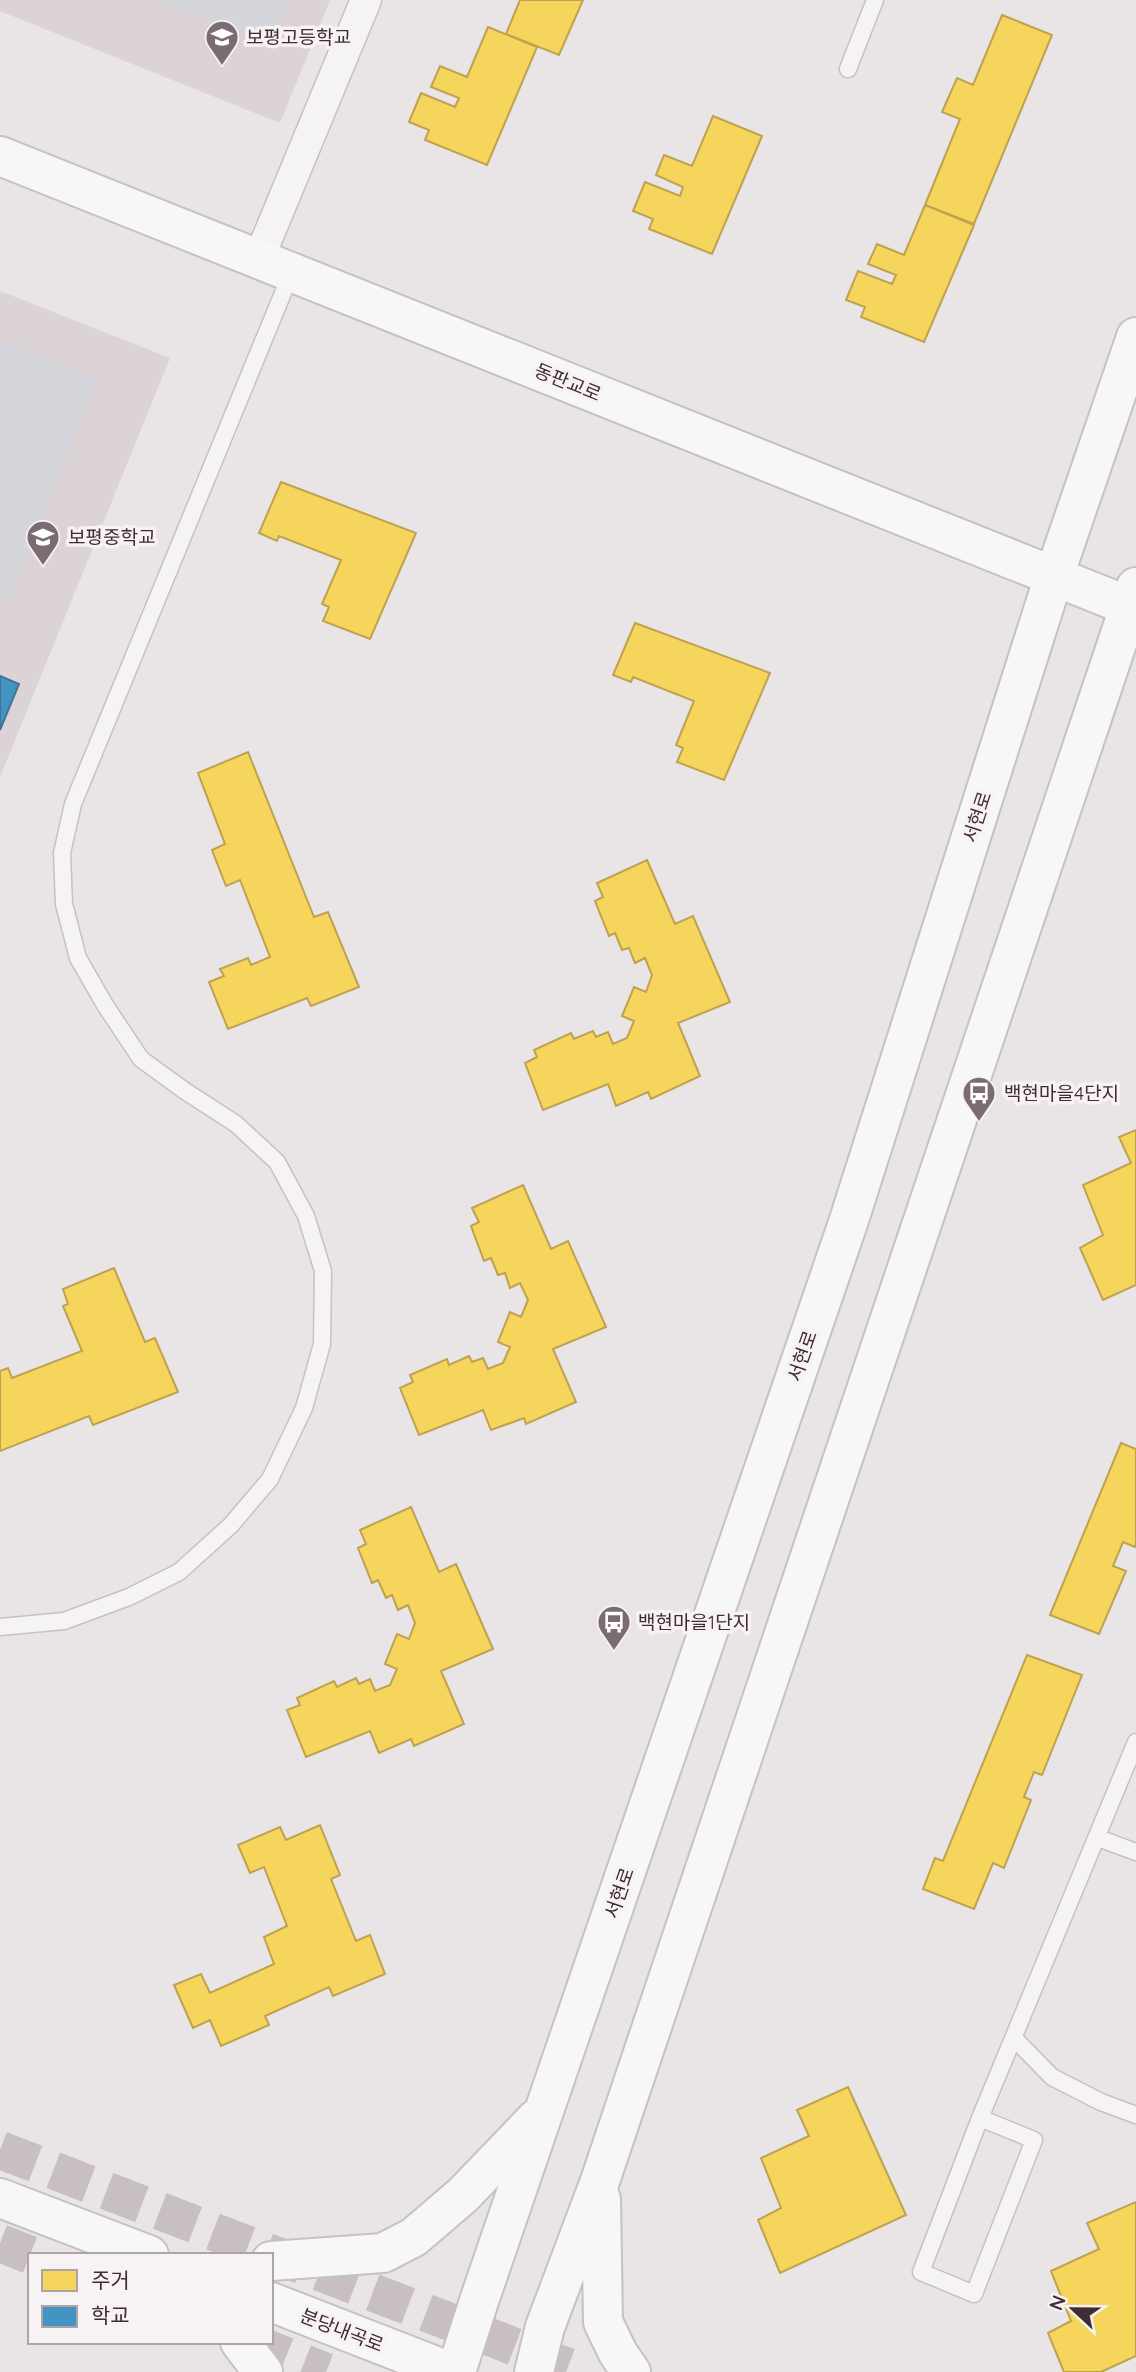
<svg xmlns="http://www.w3.org/2000/svg" width="1136" height="2372" font-family="Quicksand,'Noto Sans KR',sans-serif">
  <style>
    .built { fill: #dbd3d5 }
    .green { fill: #d5d5dc }
    .homes { fill: #f6d55c; stroke: #bfa250; stroke-width: 2 }
    .schools { fill: #4393c3; stroke: #427498; stroke-width: 2 }
    .lines { fill: none; stroke-linecap: round; stroke-linejoin: round }
    .trunk-tunnel { stroke: #c7bfc2; stroke-width: 38; stroke-dasharray: 38 19; stroke-linecap: butt }
    .service-casing { stroke: #c6c1c3; stroke-width: 19 }
    .minor-casing { stroke: #c6c1c3; stroke-width: 33 }
    .secondary-casing { stroke: #c6c1c3; stroke-width: 42 }
    .primary-casing { stroke: #c6c1c3; stroke-width: 42 }
    .service { stroke: #f5f3f4; stroke-width: 16 }
    .minor { stroke: #f5f3f4; stroke-width: 30 }
    .secondary { stroke: #f7f7f7; stroke-width: 38 }
    .primary { stroke: #f7f7f7; stroke-width: 38 }
    .labels { text-anchor: middle; stroke-width: 7; stroke-linejoin: round; paint-order: stroke }
    .poi-label { font-size: 19px; fill: #402c33; stroke: #f7f2f4; text-anchor: start }
    .street-label { font-size: 19px; fill: #402c33; stroke: #f7f2f4 }
  </style>
  <rect width="100%" height="100%" fill="#e9e4e6"/>
  <!-- built -->
  <path class="built" d="M 0,0 L 330,0 L 280,123 L 0,11 Z
    M 0,291 L 170,358 L 0,777 Z"/>
  <!-- green -->
  <path class="green" d="M 156,0 L 290,0 L 271,46 Z
    M 0,340 L 97,380 L 8,601 L 0,598 Z"/>
  <!-- homes -->
  <path class="homes" d="M 520,0 L 583,0 L 559,55 L 506,34 Z
    M 1002,15 L 1052,35 L 974,224 L 925,205 L 960,119 L 942,112 L 957,78 L 973,85 Z
    M 488,27 L 537,47 L 487,165 L 425,140 L 429,130 L 409,122 L 421,93 L 455,107 L 459,98 L 431,87 L 440,66 L 467,77 Z
    M 713,116 L 762,136 L 712,254 L 649,229 L 653,219 L 633,211 L 645,182 L 680,196 L 683,187 L 656,175 L 664,155 L 692,166 Z
    M 925,205 L 974,225 L 924,342 L 861,317 L 865,307 L 846,300 L 858,271 L 892,284 L 896,275 L 868,264 L 877,244 L 904,255 Z
    M 281,482 L 416,533 L 370,639 L 323,621 L 329,607 L 322,604 L 341,560 L 279,536 L 277,541 L 259,533 Z
    M 635,623 L 770,673 L 724,780 L 677,762 L 683,748 L 676,745 L 694,701 L 633,677 L 631,682 L 613,675 Z
    M 248,752 L 314,917 L 328,912 L 359,987 L 311,1006 L 307,998 L 228,1029 L 209,982 L 224,976 L 220,969 L 248,958 L 251,965 L 270,957 L 240,880 L 226,886 L 212,850 L 225,844 L 198,773 Z
    M 647,860 L 675,924 L 693,916 L 730,1002 L 678,1023 L 700,1076 L 651,1099 L 648,1092 L 616,1106 L 608,1084 L 543,1110 L 525,1063 L 537,1057 L 534,1050 L 571,1033 L 574,1039 L 593,1031 L 596,1037 L 608,1032 L 613,1044 L 627,1038 L 634,1021 L 622,1016 L 634,987 L 646,992 L 652,975 L 645,958 L 635,963 L 629,948 L 622,950 L 615,933 L 609,936 L 595,901 L 603,897 L 597,883 Z
    M 1136,1130 L 1136,1285 L 1103,1300 L 1080,1248 L 1103,1235 L 1083,1185 L 1131,1163 L 1119,1137 Z
    M 523,1185 L 551,1249 L 568,1241 L 606,1327 L 553,1349 L 576,1402 L 526,1424 L 524,1418 L 491,1430 L 483,1410 L 419,1435 L 400,1388 L 413,1382 L 410,1375 L 447,1359 L 449,1365 L 469,1356 L 472,1362 L 483,1358 L 488,1369 L 503,1363 L 510,1347 L 498,1342 L 510,1312 L 521,1317 L 528,1300 L 520,1283 L 510,1288 L 505,1273 L 498,1275 L 491,1258 L 484,1261 L 471,1226 L 479,1222 L 472,1208 Z
    M 114,1268 L 145,1342 L 155,1338 L 178,1392 L 93,1425 L 89,1416 L 0,1451 L 0,1371 L 8,1368 L 12,1378 L 82,1351 L 63,1306 L 68,1304 L 63,1289 Z
    M 1121,1443 L 1136,1449 L 1136,1544 L 1135,1547 L 1123,1542 L 1113,1566 L 1126,1571 L 1099,1634 L 1050,1615 Z
    M 411,1507 L 439,1572 L 456,1564 L 493,1649 L 441,1671 L 464,1724 L 414,1746 L 411,1739 L 379,1753 L 370,1731 L 306,1757 L 287,1710 L 300,1705 L 297,1698 L 334,1681 L 337,1687 L 356,1678 L 359,1684 L 370,1679 L 375,1691 L 390,1685 L 397,1669 L 385,1664 L 397,1634 L 409,1639 L 415,1623 L 408,1605 L 398,1610 L 392,1595 L 386,1598 L 378,1580 L 372,1583 L 358,1548 L 366,1544 L 360,1530 Z
    M 1027,1655 L 1082,1675 L 1042,1775 L 1034,1772 L 1024,1797 L 1031,1800 L 1004,1868 L 993,1863 L 974,1909 L 923,1889 L 935,1858 L 943,1861 Z
    M 320,1825 L 340,1875 L 331,1879 L 356,1941 L 370,1935 L 385,1974 L 333,1996 L 329,1987 L 265,2016 L 269,2025 L 221,2046 L 210,2020 L 193,2028 L 174,1985 L 201,1974 L 210,1993 L 274,1964 L 264,1937 L 287,1926 L 264,1867 L 250,1873 L 238,1845 L 280,1827 L 286,1840 Z
    M 848,2087 L 906,2215 L 780,2273 L 758,2220 L 781,2208 L 761,2158 L 809,2136 L 797,2110 Z
    M 1136,2202 L 1136,2356 L 1101,2372 L 1064,2372 L 1048,2333 L 1071,2321 L 1051,2271 L 1099,2249 L 1087,2223 Z"/>
  <!-- schools -->
  <path class="schools" d="M 0,676 L 19,684 L 0,730 Z"/>
  <g class="lines">
    <!-- trunk-tunnel -->
    <path class="trunk-tunnel" d="M 0,2150 L 581,2372
      M 0,2243 L 30,2255
      M 251,2342 L 326,2372"/>
    <defs>
      <path id="service" d="M 848,69 L 875,0
        M 0,1627 L 64,1621 L 129,1597 L 179,1572 L 231,1525 L 270,1479 L 304,1408 L 322,1344 L 323,1271 L 306,1216 L 277,1162 L 236,1124 L 185,1091 L 141,1059 L 105,1005 L 78,958 L 64,904 L 62,853 L 73,804 L 292,271
        M 1098,1838 L 1136,1852
        M 1014,2038 L 1052,2077 L 1101,2102 L 1136,2115
        M 980,2118 L 1034,2140 L 974,2294 L 921,2272 L 980,2118 L 1136,1742"/>
      <path id="minor" d="M 259,258 L 366,0"/>
      <path id="secondary" d="M 0,156 L 1136,609"/>
      <path id="primary" d="M 0,2198 L 149,2255
        M 601,2199 L 603,2322 L 618,2353 L 631,2372
        M 271,2261 L 383,2253 L 414,2237 L 463,2195 L 536,2119
        M 271,2302 L 451,2372
        M 240,2342 L 263,2372
        M 456,2372 L 479,2301 L 849,1220 L 1054,576 L 1136,337
        M 534,2372 L 545,2327 L 600,2181 L 1136,587"/>
    </defs>
    <!-- service casing -->
    <use href="#service" class="service-casing"/>
    <!-- minor casing -->
    <use href="#minor" class="minor-casing"/>
    <!-- secondary casing -->
    <use href="#secondary" class="secondary-casing"/>
    <!-- primary casing -->
    <use href="#primary" class="primary-casing"/>
    <!-- service -->
    <use href="#service" class="service"/>
    <!-- minor -->
    <use href="#minor" class="minor"/>
    <!-- secondary -->
    <use href="#secondary" class="secondary"/>
    <!-- primary -->
    <use href="#primary" class="primary"/>
  </g>
  <!-- icons -->
  <defs>
    <symbol id="school-pin" viewBox="-11 -11 22 30"><path d="M0 17L-7.5 6A9.5 9.5 0 1 1 7.5 6Z" fill="#7b6c72" stroke="#f7f2f4"/><path d="M0-5L7-2L0 1L-7-2ZM-4 1L0 2.5L4 1V4Q0 6-4 4Z" fill="#fff"/></symbol>
    <symbol id="bus-pin" viewBox="-11 -11 22 30"><path d="M0 17L-7.5 6A9.5 9.5 0 1 1 7.5 6Z" fill="#7b6c72" stroke="#f7f2f4"/><path d="M-5-6H5V4H4V6H2V4H-2V6H-4V4H-5ZM-3.5-4V0h7V-4ZM-3.5 1.2v1.5H-2V1.2ZM2 1.2v1.5H3.5V1.2Z" fill="#fff"/></symbol>
  </defs>
  <g fill-rule="evenodd">
    <use href="#school-pin" x="203" y="18" width="38" height="52"/>
    <use href="#school-pin" x="24" y="518" width="38" height="52"/>
    <use href="#bus-pin" x="960" y="1074" width="38" height="52"/>
    <use href="#bus-pin" x="595" y="1603" width="38" height="52"/>
  </g>
  <g class="labels">
    <!-- poi labels -->
    <g class="poi-label">
      <text x="246" y="44">보평고등학교</text>
      <text x="68" y="544">보평중학교</text>
      <text x="1004" y="1100">백현마을4단지</text>
      <text x="638" y="1629">백현마을1단지</text>
    </g>
    <!-- street labels -->
    <g class="street-label">
      <text transform="translate(568 382) rotate(22)" y="7">동판교로</text>
      <text transform="translate(977 817) rotate(-72)" y="7">서현로</text>
      <text transform="translate(802 1356) rotate(-71)" y="7">서현로</text>
      <text transform="translate(619 1893) rotate(-71)" y="7">서현로</text>
      <text transform="translate(342 2330) rotate(21)" y="7">분당내곡로</text>
    </g>
  </g>
  <!-- legend -->
  <rect x="28" y="2253" width="245" height="91" fill="#f7f2f4" stroke="#aea3a7" stroke-width="2"/>
  <rect x="42" y="2270" width="35" height="21" fill="#f6d55c" stroke="#aea3a7" stroke-width="2"/>
  <text x="91" y="2288" font-size="21" fill="#402c33">주거</text>
  <rect x="42" y="2306" width="35" height="21" fill="#4393c3" stroke="#aea3a7" stroke-width="2"/>
  <text x="91" y="2323" font-size="21" fill="#402c33">학교</text>
  <!-- north arrow -->
  <g transform="translate(1073 2309) rotate(292)" stroke="#f7f2f4" stroke-width="5" paint-order="stroke">
  <path d="M0-5L12 26L0 18L-12 26Z" fill="#402c33"/>
  <text y="-10" font-size="19" font-weight="bold" text-anchor="middle" fill="#402c33">N</text>
  </g>
</svg>
